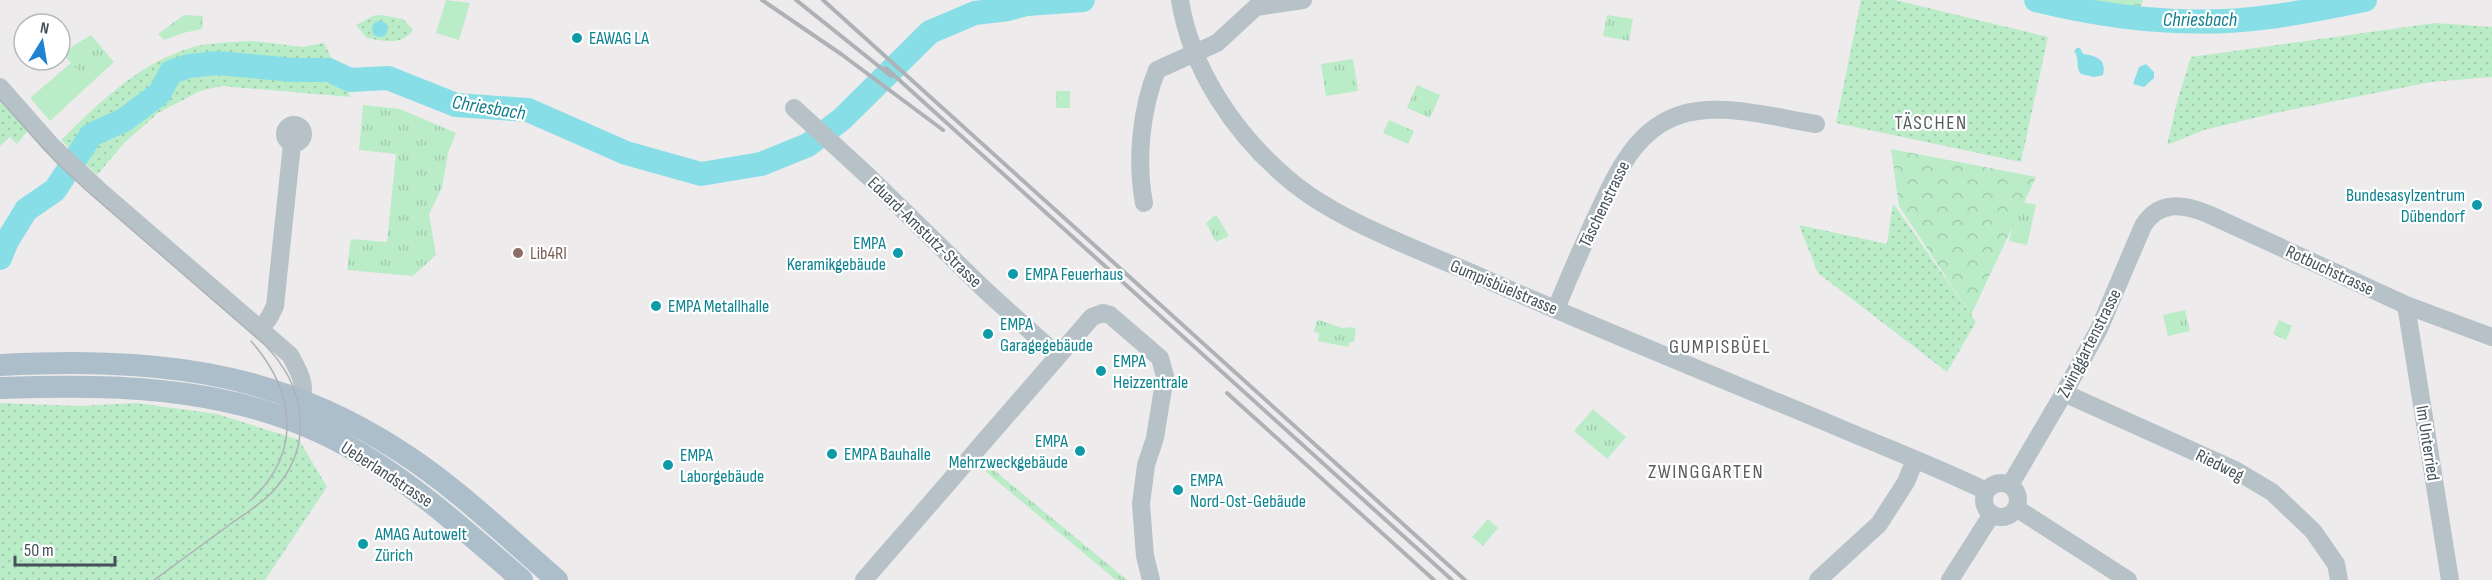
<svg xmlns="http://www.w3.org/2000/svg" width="2492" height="580" font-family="'Sofia Sans Condensed',sans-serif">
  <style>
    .grass { fill: url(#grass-dots) }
    .forest { fill: url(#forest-crowns) }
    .park { fill: url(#park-tufts) }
    .pitch { fill: #baecc8 }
    .water { fill: #88dee7 }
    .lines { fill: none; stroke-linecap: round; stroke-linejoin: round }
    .river { stroke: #88dee7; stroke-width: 24 }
    .minor { stroke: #b7c2c8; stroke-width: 18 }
    .major { stroke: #acbeca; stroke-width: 22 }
    .tram { stroke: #aeb2b6; stroke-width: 1.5 }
    .rail { stroke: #aeb2b6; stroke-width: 4 }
    .culture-dot { fill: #0f9aa8; stroke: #fff; stroke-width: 2 }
    .education-dot { fill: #8d6e63; stroke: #fff; stroke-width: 2 }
    .labels { text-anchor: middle; stroke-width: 4.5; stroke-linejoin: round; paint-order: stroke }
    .culture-label { font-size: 18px; fill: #0d838f; stroke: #fff; text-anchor: start }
    .street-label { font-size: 18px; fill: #455158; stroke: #fff }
    .education-label { font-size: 18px; fill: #785e54; stroke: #fff; text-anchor: start }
    .water-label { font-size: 20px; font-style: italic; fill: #117e8a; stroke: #fff }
    .neighbourhood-label { font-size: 20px; letter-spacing: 1.5px; fill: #595d60; stroke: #fff }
  </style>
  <defs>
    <pattern id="grass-dots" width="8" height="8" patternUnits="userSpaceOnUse" patternTransform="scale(1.5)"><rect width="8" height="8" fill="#baecc8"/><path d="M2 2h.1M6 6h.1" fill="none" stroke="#a1ccae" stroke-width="1.8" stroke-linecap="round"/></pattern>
    <pattern id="forest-crowns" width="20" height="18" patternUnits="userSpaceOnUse" patternTransform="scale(1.5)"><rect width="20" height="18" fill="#baecc8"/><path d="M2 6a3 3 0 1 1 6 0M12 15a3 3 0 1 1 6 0" fill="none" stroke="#a1ccae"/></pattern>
    <pattern id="park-tufts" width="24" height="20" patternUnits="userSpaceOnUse" patternTransform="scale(1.5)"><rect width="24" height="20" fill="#baecc8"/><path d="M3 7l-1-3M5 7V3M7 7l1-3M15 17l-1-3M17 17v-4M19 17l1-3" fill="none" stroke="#a1ccae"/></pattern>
  </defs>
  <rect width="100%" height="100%" fill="#eeebec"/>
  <!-- grass -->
  <path class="grass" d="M 1861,0 L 1895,0 L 2048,37 L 2021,162 L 1836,123 Z
    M 381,15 L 403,19 L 413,30 C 402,46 383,41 367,38 L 356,25 L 373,16 Z
    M 2435,23 L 2492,27 L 2492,77 L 2431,82 L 2275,113 L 2204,130 L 2167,145 L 2178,98 L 2191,57 Z
    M 254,41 L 303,47 L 324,43 L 351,97 L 222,86 L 200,91 L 158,113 L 125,142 L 97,175 L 61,140 C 97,105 135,67 184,50 C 206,42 231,42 254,41 Z
    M 0,94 L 30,128 L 17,144 L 10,137 L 0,146 Z
    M 1893,203 L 1976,322 L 1947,372 L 1818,273 L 1799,225 L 1887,244 Z
    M 0,403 L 80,406 L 136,403 L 217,414 L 299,440 L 327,487 L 265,580 L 0,580 Z"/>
  <!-- forest -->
  <path class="forest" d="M 2075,0 L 2143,0 L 2140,9 Z
    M 1891,149 L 2036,177 L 1971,315 L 1899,206 Z"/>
  <!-- park -->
  <path class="park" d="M 184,15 L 203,16 L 202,29 L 183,33 L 164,40 L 158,34 Z
    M 1607,15 L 1633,19 L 1629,41 L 1603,36 Z
    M 91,35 L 114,62 L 90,84 L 62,53 Z
    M 1353,59 L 1358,91 L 1326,96 L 1321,64 Z
    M 1417,85 L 1440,95 L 1430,118 L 1407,108 Z
    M 1056,91 L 1070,91 L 1070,108 L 1056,108 Z
    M 363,105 L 400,109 L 456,133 L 448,153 L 442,188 L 429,214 L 436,255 L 413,276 L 347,270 L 351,239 L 387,242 L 396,154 L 359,150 Z
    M 1389,120 L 1414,131 L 1408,144 L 1383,133 Z
    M 2018,201 L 2036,205 L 2027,245 L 2009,241 Z
    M 1214,216 L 1217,216 L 1229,236 L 1216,242 L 1206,223 Z
    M 2185,310 L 2190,331 L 2168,336 L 2163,315 Z
    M 1319,320 L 1342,328 L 1352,327 L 1356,329 L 1354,342 L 1350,342 L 1348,347 L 1318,341 L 1319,333 L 1314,332 L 1316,322 Z
    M 2279,320 L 2292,326 L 2286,340 L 2273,334 Z
    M 1593,409 L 1626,437 L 1607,459 L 1574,431 Z
    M 989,466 L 1127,580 L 1116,580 L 985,471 Z
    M 1488,519 L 1498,528 L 1483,546 L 1472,537 Z"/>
  <!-- pitch -->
  <path class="pitch" d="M 446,0 L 470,3 L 459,40 L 436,33 Z
    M 71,63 L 90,84 L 50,121 L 30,98 Z"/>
  <!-- water -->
  <path class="water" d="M372 29a8 8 0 1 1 16 0a8 8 0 1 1-16 0Z
    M 2077,48 L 2080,48 L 2083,54 C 2096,56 2107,59 2103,75 L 2094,77 L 2081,74 C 2075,67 2080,58 2074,51 Z
    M 2146,64 L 2154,72 L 2154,78 L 2144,87 L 2133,84 L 2139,67 Z"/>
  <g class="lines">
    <!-- river -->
    <path class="river" d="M 2036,0 C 2113,19 2190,28 2269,17 C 2301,13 2333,6 2365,0
      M 0,258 L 7,241 L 26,210 L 55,190 L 91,135 L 124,120 L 159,94 L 171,72 L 189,66 L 218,63 L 293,70 L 329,70 L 350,80 L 388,78 L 456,105 L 528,110 L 626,153 L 701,174 L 761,164 L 808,145 L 842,119 L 930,32 L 975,13 L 1008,9 L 1027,4 L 1083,0"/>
    <!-- minor -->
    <path class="minor" d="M 1180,0 C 1191,69 1234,133 1287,178 C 1335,220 1415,248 1474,274 C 1591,326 1710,374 1828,423 C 1881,446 1935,466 1986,491
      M 0,87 L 51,145 L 100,191 L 290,355 C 298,370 309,387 299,403 L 291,405
      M 794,108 L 868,176 L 986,291 L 1057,355
      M285 134a9 9 0 1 1 18 0a9 9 0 1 1-18 0Z
      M 1144,203 C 1136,161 1141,109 1157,70 L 1217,43 L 1256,7 L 1303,0
      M 2406,305 L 2450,580
      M 1556,309 C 1568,279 1581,250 1594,221 C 1617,173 1638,118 1698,111 C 1737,106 1778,118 1816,124
      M 260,329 L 269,318 L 275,306 L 292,144
      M 2064,393 L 2235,470 L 2272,492 L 2313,531 L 2336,564 L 2339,580
      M1984 500a17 17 0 1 1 34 0a17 17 0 1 1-34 0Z
      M 2010,485 L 2064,393 L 2099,329 L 2143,226 C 2159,200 2183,204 2208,214 L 2406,305 L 2492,337
      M 2016,508 L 2128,580
      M 864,580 L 1092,317 L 1103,313 L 1110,315 L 1160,358 L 1165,376 L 1155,438 L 1146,465 L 1141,504 L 1145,556 L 1151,580
      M 1818,580 L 1879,524 L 1906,482 L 1915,460
      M 1950,580 L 1992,514"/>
    <!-- major -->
    <path class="major" d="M 0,365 C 149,358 269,367 398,450 C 455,486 506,536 557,580
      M 0,388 C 127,384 249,386 361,454 C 420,489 470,535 522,580"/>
    <!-- tram -->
    <path class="tram" d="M 0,100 L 55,161 L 86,190 L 265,345 C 305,386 315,443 275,489 C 263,503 246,513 232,523 C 206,542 180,561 154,580
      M 251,341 C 295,391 303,452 251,500"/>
    <!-- rail -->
    <path class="rail" d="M 762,0 L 841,54 L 943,130
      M 796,0 L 891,76
      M 823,0 L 1465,580
      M 886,68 L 1452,580
      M 1227,393 L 1434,580"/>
  </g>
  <!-- markers -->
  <g class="culture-dot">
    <circle cx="577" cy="38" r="6"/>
    <circle cx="2477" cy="205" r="6"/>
    <circle cx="898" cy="253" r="6"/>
    <circle cx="1013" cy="274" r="6"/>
    <circle cx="656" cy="306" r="6"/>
    <circle cx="988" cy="334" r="6"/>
    <circle cx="1101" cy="371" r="6"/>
    <circle cx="1080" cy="451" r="6"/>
    <circle cx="832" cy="454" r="6"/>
    <circle cx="668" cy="465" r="6"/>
    <circle cx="1178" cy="490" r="6"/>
    <circle cx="363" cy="544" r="6"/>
  </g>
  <circle class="education-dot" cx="518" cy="253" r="6"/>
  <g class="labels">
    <!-- culture labels -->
    <g class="culture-label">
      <text x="589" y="44">EAWAG LA</text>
      <text x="2465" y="201" text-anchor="end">Bundesasylzentrum<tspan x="2465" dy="21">Dübendorf</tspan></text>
      <text x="886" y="249" text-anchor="end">EMPA<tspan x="886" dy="21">Keramikgebäude</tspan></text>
      <text x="1025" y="280">EMPA Feuerhaus</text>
      <text x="668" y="312">EMPA Metallhalle</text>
      <text x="1000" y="330">EMPA<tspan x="1000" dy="21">Garagegebäude</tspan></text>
      <text x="1113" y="367">EMPA<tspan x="1113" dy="21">Heizzentrale</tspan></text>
      <text x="1068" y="447" text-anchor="end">EMPA<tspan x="1068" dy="21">Mehrzweckgebäude</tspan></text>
      <text x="844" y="460">EMPA Bauhalle</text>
      <text x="680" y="461">EMPA<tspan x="680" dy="21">Laborgebäude</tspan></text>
      <text x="1190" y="486">EMPA<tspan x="1190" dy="21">Nord-Ost-Gebäude</tspan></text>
      <text x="375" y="540">AMAG Autowelt<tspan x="375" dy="21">Zürich</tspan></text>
    </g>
    <!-- street labels -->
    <g class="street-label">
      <text transform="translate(1604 204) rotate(-64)" y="6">Täschenstrasse</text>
      <text transform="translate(925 232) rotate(44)" y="6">Eduard-Amstutz-Strasse</text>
      <text transform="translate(2330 270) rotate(25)" y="6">Rotbuchstrasse</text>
      <text transform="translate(1504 287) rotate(23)" y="6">Gumpisbüelstrasse</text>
      <text transform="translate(2089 343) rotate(-63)" y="6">Zwinggartenstrasse</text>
      <text transform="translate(2428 443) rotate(81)" y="6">Im Unterried</text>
      <text transform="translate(2220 465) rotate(26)" y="6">Riedweg</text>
      <text transform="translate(387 474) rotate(33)" y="6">Ueberlandstrasse</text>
    </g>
    <!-- education labels -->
    <g class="education-label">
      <text x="530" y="259">Lib4RI</text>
    </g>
    <!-- water labels -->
    <g class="water-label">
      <text x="2200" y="26">Chriesbach</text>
      <text transform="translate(489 107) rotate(9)" y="7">Chriesbach</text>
    </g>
    <!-- neighbourhood labels -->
    <g class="neighbourhood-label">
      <text x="1931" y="129">TÄSCHEN</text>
      <text x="1720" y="353">GUMPISBÜEL</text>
      <text x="1706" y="478">ZWINGGARTEN</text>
    </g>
  </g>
  <!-- north arrow -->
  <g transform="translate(42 42) rotate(11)"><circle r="28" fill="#ffffff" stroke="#b5b9bc" stroke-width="1.5"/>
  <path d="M0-4.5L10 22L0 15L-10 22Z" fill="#1f83d4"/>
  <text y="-9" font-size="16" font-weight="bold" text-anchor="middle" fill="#455158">N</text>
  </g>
  <!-- scale -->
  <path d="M15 556v9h100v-9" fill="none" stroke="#455158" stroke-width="3"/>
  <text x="24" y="556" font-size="18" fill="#455158" stroke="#ffffff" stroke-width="4.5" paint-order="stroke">50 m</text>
</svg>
